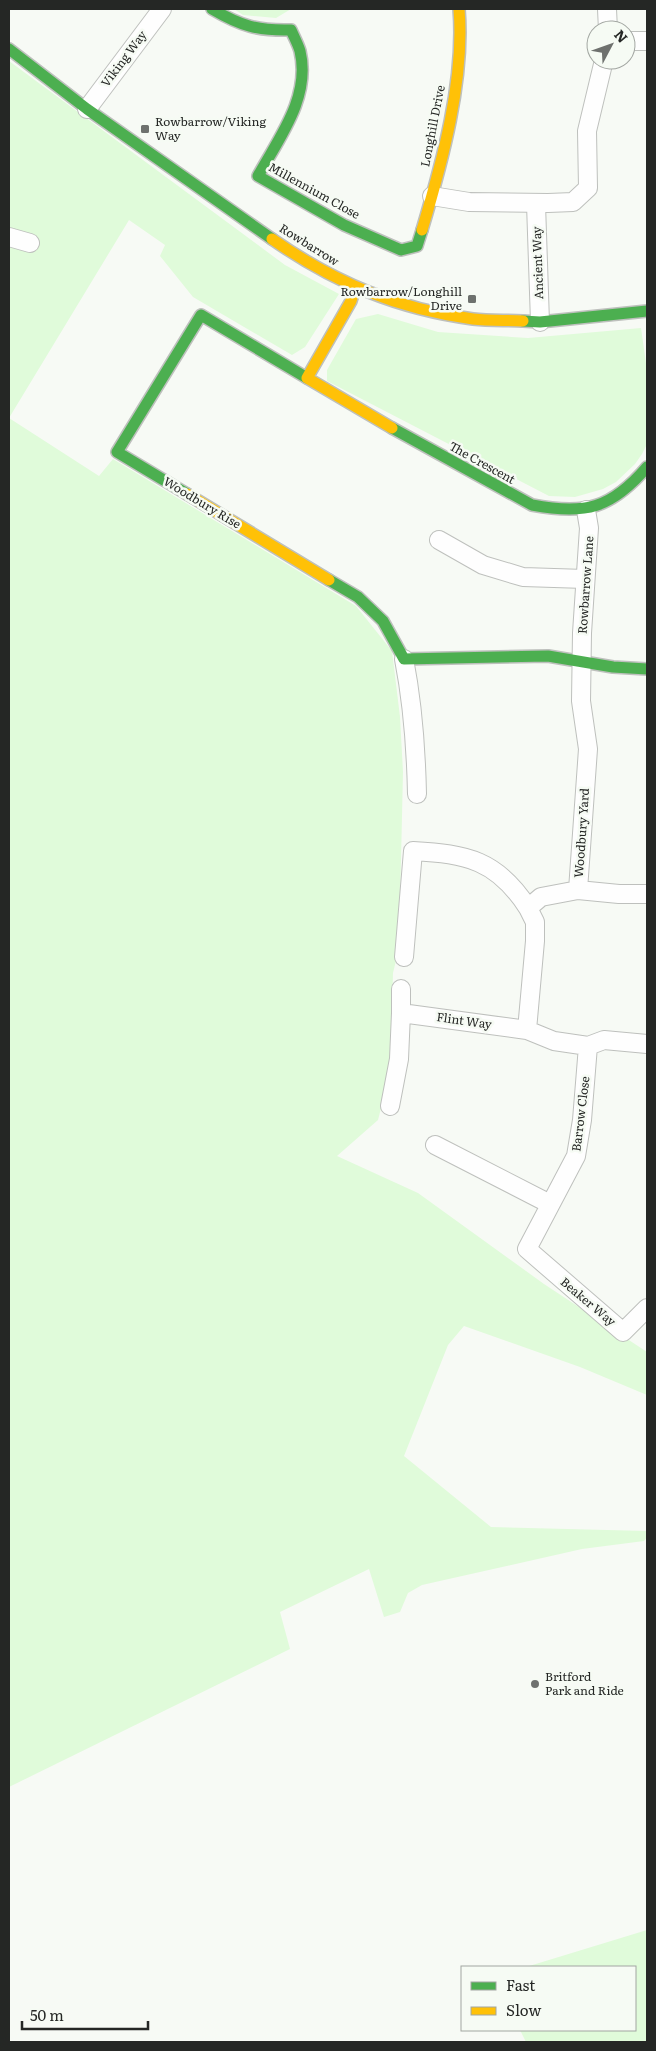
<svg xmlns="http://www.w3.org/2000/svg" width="656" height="2051" font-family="Literata,serif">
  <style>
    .green { fill: #e0fbda }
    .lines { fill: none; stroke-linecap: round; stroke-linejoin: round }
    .street-casing { stroke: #bec0bd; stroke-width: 20 }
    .fast-casing { stroke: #bec0bd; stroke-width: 14 }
    .slow-casing { stroke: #bec0bd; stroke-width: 14 }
    .street { stroke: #fefefe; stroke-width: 18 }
    .fast { stroke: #4caf50; stroke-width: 11 }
    .slow { stroke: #ffc107; stroke-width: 11 }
    .poi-dot { fill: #6e716e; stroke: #f6fbf4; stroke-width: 2 }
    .labels { text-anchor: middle; stroke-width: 5; stroke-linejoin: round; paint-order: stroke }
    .street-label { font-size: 12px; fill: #252725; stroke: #f6fbf4 }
    .poi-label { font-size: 12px; fill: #252725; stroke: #f6fbf4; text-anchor: start }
  </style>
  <rect width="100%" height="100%" fill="#f7faf5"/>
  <!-- green -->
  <path class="green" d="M 234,9 L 291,9 L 276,18 L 243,15 Z
    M 9,61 L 285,265 L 339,294 L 305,347 L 292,355 L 193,297 L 160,256 L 165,245 L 129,220 L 9,418 L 99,476 L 113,459 L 356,606 L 392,651 L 400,717 L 403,772 L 399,948 L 393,973 L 392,1009 L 395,1054 L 378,1120 L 337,1156 L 418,1193 L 544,1284 L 647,1352 L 647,1395 L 580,1367 L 464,1326 L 448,1345 L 404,1456 L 491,1527 L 647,1531 L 647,1537 L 644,1541 L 582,1549 L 422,1585 L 408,1593 L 400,1612 L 384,1617 L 369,1569 L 280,1612 L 290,1649 L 9,1787 Z
    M 378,314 L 438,332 L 528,338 L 641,328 L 647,370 L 647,444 L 642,454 L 635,464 L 616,482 L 603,489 L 575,497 L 549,496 L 327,381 L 327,370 L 356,319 Z
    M 647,1930 L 647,2042 L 526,2042 L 520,2030 L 635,2030 L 635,1967 L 526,1967 Z"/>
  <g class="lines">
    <defs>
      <path id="street" d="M 607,9 L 608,30
        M 626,41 L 647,41
        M 87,109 L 162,9
        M 432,196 L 469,202 L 548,203 L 573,202 L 588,188 L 587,131 L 604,60
        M 536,204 L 540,322
        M 9,237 L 30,243
        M 439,540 L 483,565 L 523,577 L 585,579
        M 404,659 C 413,705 416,747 417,794
        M 578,890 L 588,749 L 581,701 L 582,633 L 589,528 L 586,510
        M 404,957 L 413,851 C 467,854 497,860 528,908 L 541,897 L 578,890 L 619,894 L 647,894
        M 401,989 L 401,1013
        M 527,1030 L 554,1041 L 588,1046 L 604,1040 L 647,1044
        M 588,1046 L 582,1120 L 576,1156 L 527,1249 L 623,1332 L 647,1308
        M 390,1106 L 399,1059 L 401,1013 L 527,1030 L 535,941 L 535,922 L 528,908
        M 435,1145 L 550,1204"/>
      <path id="fast" d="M 212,9 C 241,26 258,31 291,30 C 294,37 298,44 300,51 C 311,97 279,138 258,176 L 344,225 L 401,250 L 417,246 L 422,230
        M 9,49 L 87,109 L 272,239
        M 523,321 L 540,322 L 647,311
        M 392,428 L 532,505 C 585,515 611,509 647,467
        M 187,494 L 117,452 L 201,315 L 307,378
        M 329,580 L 358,597 L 383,621 L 404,659 L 548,656 L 613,667 L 647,669"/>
      <path id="slow" d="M 422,230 C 442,163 465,79 459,9
        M 272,239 C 335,283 398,309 473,319 C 490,321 507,320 523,321
        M 355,288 L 351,301 L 307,378 L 392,428
        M 187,494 L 329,580"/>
    </defs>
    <!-- street casing -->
    <use href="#street" class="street-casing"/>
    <!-- fast casing -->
    <use href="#fast" class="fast-casing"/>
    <!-- slow casing -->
    <use href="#slow" class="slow-casing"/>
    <!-- street -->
    <use href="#street" class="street"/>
    <!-- fast -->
    <use href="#fast" class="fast"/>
    <!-- slow -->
    <use href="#slow" class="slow"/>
  </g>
  <!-- markers -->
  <g class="poi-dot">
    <rect x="140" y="124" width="10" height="10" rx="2.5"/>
    <rect x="467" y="294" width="10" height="10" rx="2.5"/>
    <circle cx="535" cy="1684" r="5"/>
  </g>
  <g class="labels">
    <!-- street labels -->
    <g class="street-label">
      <text transform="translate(124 59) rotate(-53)" y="4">Viking Way</text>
      <text transform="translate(433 126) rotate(-79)" y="4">Longhill Drive</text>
      <text transform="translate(314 191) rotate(29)" y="4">Millennium Close</text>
      <text transform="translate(309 245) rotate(32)" y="4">Rowbarrow</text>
      <text transform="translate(538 263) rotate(-92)" y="4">Ancient Way</text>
      <text transform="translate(482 463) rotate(29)" y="4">The Crescent</text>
      <text transform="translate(202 503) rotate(31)" y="4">Woodbury Rise</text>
      <text transform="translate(586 585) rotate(-86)" y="4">Rowbarrow Lane</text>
      <text transform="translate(582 833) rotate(-86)" y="4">Woodbury Yard</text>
      <text transform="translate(464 1021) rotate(8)" y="4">Flint Way</text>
      <text transform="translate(581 1114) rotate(-83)" y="4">Barrow Close</text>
      <text transform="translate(588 1302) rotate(40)" y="4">Beaker Way</text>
    </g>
    <!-- poi labels -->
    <g class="poi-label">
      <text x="155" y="126">Rowbarrow/Viking<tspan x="155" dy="14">Way</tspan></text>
      <text x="462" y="296" text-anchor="end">Rowbarrow/Longhill<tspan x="462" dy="14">Drive</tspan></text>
      <text x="545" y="1681">Britford<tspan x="545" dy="14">Park and Ride</tspan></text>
    </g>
  </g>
  <!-- border -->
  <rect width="656" height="2051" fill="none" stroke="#252725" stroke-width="20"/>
  <!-- legend -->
  <rect x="461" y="1966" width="175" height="65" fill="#f6fbf4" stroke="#a2a6a1"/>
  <rect x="471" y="1982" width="25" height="8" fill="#4caf50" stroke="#a2a6a1"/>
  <text x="506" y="1991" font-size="15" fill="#252725">Fast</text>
  <rect x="471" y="2007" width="25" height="8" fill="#ffc107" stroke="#a2a6a1"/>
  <text x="506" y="2016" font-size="15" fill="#252725">Slow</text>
  <!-- north arrow -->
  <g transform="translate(611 45) rotate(49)"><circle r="24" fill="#f6fbf4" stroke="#a2a6a1"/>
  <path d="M0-4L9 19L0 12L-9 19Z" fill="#6e716e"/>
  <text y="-8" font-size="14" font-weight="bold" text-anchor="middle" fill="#252725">N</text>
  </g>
  <!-- scale -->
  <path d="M22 2021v8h126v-8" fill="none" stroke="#252725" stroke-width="2.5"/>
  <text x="30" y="2021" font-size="15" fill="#252725" stroke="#f6fbf4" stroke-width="4" paint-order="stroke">50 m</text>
</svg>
